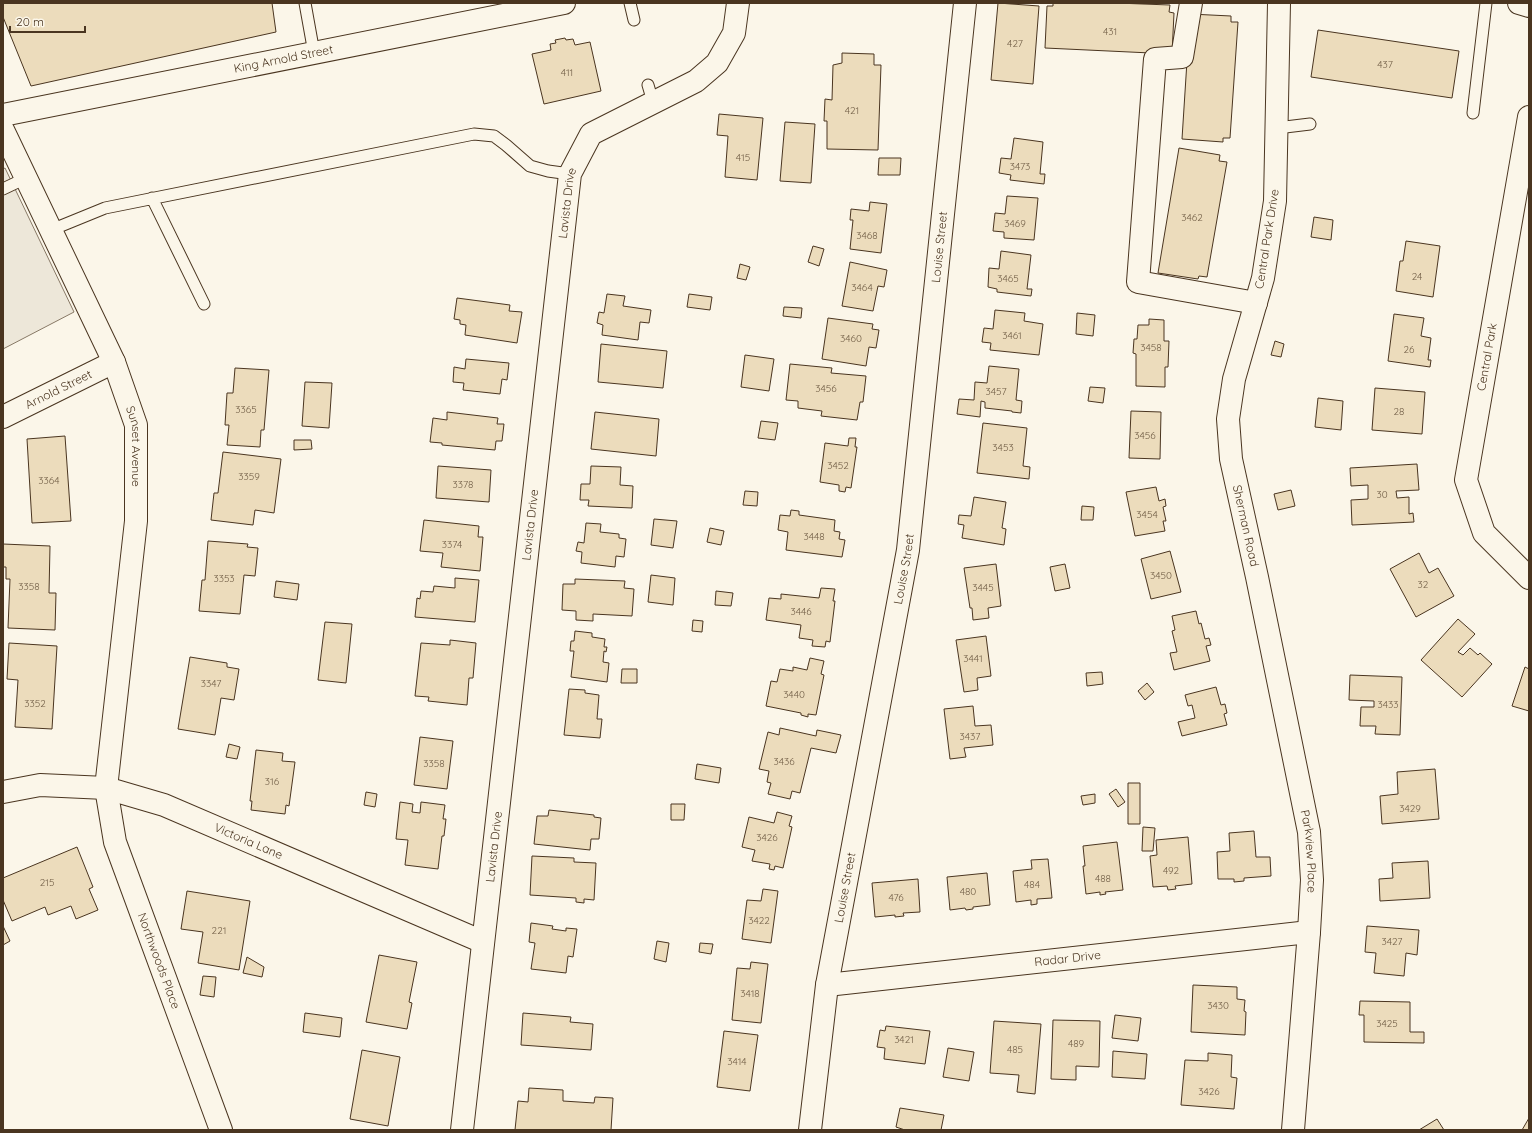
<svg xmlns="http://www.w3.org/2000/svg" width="1532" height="1133" font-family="Quicksand,sans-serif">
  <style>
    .parking { fill: #ede7d9; stroke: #887966 }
    .building { fill: #ecdcbc; stroke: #4a3520 }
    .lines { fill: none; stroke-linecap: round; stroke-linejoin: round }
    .lane-casing { stroke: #4a3520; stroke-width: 13 }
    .street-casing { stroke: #4a3520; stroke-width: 24 }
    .lane { stroke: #fbf6e9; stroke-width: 11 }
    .street { stroke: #fbf6e9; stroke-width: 22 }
    .labels { text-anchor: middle; stroke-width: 3; stroke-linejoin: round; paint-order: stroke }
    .number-label { font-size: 10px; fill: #725f47 }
    .street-label { font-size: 12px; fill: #4a3520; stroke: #fbf6e9 }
  </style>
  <rect width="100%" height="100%" fill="#fbf6e9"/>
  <!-- parking -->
  <path class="parking" d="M 5,168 L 74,312 L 3,349 L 3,169 Z"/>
  <!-- building -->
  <path class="building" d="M 3,3 L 272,3 L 276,32 L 31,86 L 3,17 Z
    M 998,3 L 1039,6 L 1033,84 L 991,80 Z
    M 1053,3 L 1116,3 L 1170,5 L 1169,12 L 1174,13 L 1172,54 L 1045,48 L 1047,6 L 1053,6 Z
    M 1190,14 L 1231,16 L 1231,22 L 1238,22 L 1230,138 L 1223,138 L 1223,142 L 1182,139 Z
    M 1318,30 L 1459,51 L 1452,98 L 1311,77 Z
    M 565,38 L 566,40 L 573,39 L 575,45 L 590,42 L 601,91 L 544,104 L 532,54 L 551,50 L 550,44 L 556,43 L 555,40 Z
    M 842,53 L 874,54 L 874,65 L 881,65 L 878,150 L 827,149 L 827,121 L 824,121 L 825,99 L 832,100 L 833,65 L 842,63 Z
    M 719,114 L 763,118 L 757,180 L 725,177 L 728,136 L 717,135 Z
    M 785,122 L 815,124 L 811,183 L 780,181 Z
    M 1014,138 L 1043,142 L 1040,174 L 1045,174 L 1044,184 L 1010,180 L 1011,175 L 999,173 L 1001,158 L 1011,159 Z
    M 1179,148 L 1220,155 L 1219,161 L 1227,162 L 1207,277 L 1199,276 L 1198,279 L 1158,273 Z
    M 879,158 L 901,158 L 900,175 L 878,175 Z
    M 1007,196 L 1038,198 L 1034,240 L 1004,238 L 1004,232 L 993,231 L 995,213 L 1005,214 Z
    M 870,202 L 887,204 L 881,253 L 850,249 L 853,220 L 850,220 L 851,209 L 869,211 Z
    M 1314,217 L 1333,220 L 1331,240 L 1311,237 Z
    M 1406,241 L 1440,246 L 1433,297 L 1396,291 L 1400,261 L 1403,261 Z
    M 813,246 L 824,249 L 819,266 L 808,262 Z
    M 1001,251 L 1031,255 L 1027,289 L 1032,289 L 1031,296 L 997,292 L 997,289 L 988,287 L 989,268 L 999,269 Z
    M 850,262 L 887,270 L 884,287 L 878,286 L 873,311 L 842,306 Z
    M 740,264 L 750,267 L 746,280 L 737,278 Z
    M 607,294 L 625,296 L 623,306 L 651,310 L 649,323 L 640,322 L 638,340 L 602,335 L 603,325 L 597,323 L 599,312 L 604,313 Z
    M 689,294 L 712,297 L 710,310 L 687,307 Z
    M 457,298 L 510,305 L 509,311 L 522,312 L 517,343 L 465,335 L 466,325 L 460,324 L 460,320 L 454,319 Z
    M 784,307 L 802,308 L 801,318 L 783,316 Z
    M 995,310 L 1025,313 L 1024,321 L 1043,324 L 1039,355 L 990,350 L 991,343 L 982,342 L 984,328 L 993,329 Z
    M 1077,313 L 1095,315 L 1093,336 L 1076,334 Z
    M 1394,314 L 1424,318 L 1421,336 L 1431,338 L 1428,360 L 1431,360 L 1430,367 L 1388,361 Z
    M 828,318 L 873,324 L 872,329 L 879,330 L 876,348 L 869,347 L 866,366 L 822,359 Z
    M 1149,319 L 1164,320 L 1164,341 L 1169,341 L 1168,367 L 1165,367 L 1165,387 L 1136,386 L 1136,354 L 1133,353 L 1134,339 L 1137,339 L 1138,325 L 1149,325 Z
    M 1275,341 L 1284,344 L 1281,357 L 1271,355 Z
    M 601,344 L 667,351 L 663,388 L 598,382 Z
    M 745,355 L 774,359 L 769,391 L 741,387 Z
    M 466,359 L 509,363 L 507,380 L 502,379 L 500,394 L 463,390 L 464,383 L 453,382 L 454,367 L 465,369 Z
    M 790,364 L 832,368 L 831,373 L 866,376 L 863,402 L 860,402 L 857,420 L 821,416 L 822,411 L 798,408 L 798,401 L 786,400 Z
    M 989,366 L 1019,369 L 1016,400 L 1022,401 L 1021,413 L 1012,412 L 1012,411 L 985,408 L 985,402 L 981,401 L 980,417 L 957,414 L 959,399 L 974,400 L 975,382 L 987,383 Z
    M 235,368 L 269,370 L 264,430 L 261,430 L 260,447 L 227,445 L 229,425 L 225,425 L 227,393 L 233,393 Z
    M 305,382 L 332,383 L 329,428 L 302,426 Z
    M 1090,387 L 1105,388 L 1103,403 L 1088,401 Z
    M 1375,388 L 1425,392 L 1422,434 L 1372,430 Z
    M 1318,398 L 1343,401 L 1341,430 L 1315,427 Z
    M 1131,411 L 1161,412 L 1160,459 L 1129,458 Z
    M 447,412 L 498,418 L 497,424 L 504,424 L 502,441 L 496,441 L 495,450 L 442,445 L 442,443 L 430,442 L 433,418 L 447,420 Z
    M 595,412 L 659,419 L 656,456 L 591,449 Z
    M 761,421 L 778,423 L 775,440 L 758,438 Z
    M 983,423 L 1027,428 L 1023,466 L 1030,467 L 1029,479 L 977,473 Z
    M 65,436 L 71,521 L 32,523 L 27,439 Z
    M 849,438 L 856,438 L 855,447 L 857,447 L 851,488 L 846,487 L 845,492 L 839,491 L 839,485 L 820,482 L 825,443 L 848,446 Z
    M 294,440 L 311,440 L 312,449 L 294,450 Z
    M 223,452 L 281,459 L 274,513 L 255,510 L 253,525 L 211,520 L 214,493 L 218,493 Z
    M 1417,464 L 1419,490 L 1396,491 L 1397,498 L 1409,497 L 1409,514 L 1413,513 L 1414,522 L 1352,525 L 1351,500 L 1368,499 L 1368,485 L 1351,486 L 1350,468 Z
    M 438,466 L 491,470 L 489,502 L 436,498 Z
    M 591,466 L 621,467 L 620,485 L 633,486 L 632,508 L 588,506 L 589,500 L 580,500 L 581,484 L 590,484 Z
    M 1156,487 L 1159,501 L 1165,499 L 1166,506 L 1163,507 L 1166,521 L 1163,521 L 1165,531 L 1135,536 L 1126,492 Z
    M 1291,490 L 1295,506 L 1278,510 L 1274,494 Z
    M 745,491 L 758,492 L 757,506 L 743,505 Z
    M 974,497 L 1006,502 L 1002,528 L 1006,529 L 1004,545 L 962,538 L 964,525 L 958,524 L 959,515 L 971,516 Z
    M 1082,506 L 1094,507 L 1093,520 L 1081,520 Z
    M 791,510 L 799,511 L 799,515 L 835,520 L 834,531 L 840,532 L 839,539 L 845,540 L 842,557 L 786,550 L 788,532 L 778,530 L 780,515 L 790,516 Z
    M 654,519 L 677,521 L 673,548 L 651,545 Z
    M 424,520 L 479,526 L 478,537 L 483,537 L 480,571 L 441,567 L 443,553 L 420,551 Z
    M 586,523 L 601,524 L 600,532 L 619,534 L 619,538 L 626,539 L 624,557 L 616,556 L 615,567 L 581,563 L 582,552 L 576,551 L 578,542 L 584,543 Z
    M 710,528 L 724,531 L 721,545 L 707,542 Z
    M 208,541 L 248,544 L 247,547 L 258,548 L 255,576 L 244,575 L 240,614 L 199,611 L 202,580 L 205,580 Z
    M 3,544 L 50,546 L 49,593 L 56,593 L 55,630 L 8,628 L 10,579 L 6,579 L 6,567 L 3,567 Z
    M 1170,551 L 1181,592 L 1151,599 L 1141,559 Z
    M 1419,553 L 1429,573 L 1438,568 L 1454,596 L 1416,617 L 1390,569 Z
    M 996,564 L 1001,606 L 988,608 L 989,618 L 973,620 L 972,608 L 970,608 L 964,568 Z
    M 1065,564 L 1070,588 L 1055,591 L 1050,567 Z
    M 651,575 L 675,578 L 673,605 L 648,602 Z
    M 455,578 L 479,580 L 475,622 L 415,617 L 417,598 L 420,599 L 421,591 L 433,592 L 434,586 L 455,588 Z
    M 575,579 L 625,581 L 624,588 L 634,589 L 632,616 L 593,614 L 593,621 L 576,620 L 576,611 L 562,610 L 563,584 L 575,584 Z
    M 276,581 L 299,584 L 297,600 L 274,597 Z
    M 821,588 L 835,589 L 833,601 L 835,601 L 830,642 L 826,641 L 825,647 L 812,646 L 813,640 L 799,638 L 801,625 L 766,620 L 769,598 L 781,599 L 781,594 L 819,598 Z
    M 716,591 L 733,593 L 731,606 L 715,605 Z
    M 1196,611 L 1199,624 L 1201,623 L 1205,639 L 1209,638 L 1211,645 L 1206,646 L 1210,661 L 1174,670 L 1170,653 L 1177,652 L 1172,631 L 1175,630 L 1172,616 Z
    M 1458,619 L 1475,634 L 1458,652 L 1463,655 L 1470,648 L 1478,655 L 1480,653 L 1492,664 L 1462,697 L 1421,660 Z
    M 693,620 L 703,621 L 702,632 L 692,631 Z
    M 325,622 L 352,624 L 346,683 L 318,680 Z
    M 575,631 L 592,633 L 592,637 L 605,639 L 604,647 L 607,647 L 606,652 L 604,651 L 603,662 L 609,663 L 607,682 L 571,677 L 574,651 L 570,651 L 571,641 L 574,641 Z
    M 986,636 L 991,676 L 977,678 L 978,690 L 964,692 L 956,640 Z
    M 450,640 L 476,643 L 473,678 L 469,678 L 467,705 L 428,701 L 429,697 L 415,696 L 421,643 L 450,645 Z
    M 9,643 L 57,646 L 52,729 L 15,727 L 18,680 L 7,679 Z
    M 190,657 L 227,663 L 227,667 L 239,669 L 234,700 L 221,698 L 215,735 L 178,729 Z
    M 810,658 L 824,661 L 821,674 L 824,675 L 816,715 L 808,714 L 808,717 L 801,715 L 801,713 L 766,706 L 771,681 L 777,682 L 780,669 L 793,671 L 793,667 L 807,670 Z
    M 1525,667 L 1529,669 L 1529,711 L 1512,706 Z
    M 622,669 L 637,669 L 637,683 L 621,683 Z
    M 1102,672 L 1103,684 L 1087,686 L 1086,673 Z
    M 1350,675 L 1402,677 L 1400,735 L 1375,734 L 1376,726 L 1360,726 L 1361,707 L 1374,707 L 1374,701 L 1349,700 Z
    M 1147,683 L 1154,692 L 1145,700 L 1138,691 Z
    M 1216,687 L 1221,705 L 1225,704 L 1227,713 L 1224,714 L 1227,725 L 1182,736 L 1178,722 L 1195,718 L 1192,705 L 1188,706 L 1185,695 Z
    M 569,689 L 585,690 L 585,693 L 599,695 L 597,719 L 602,719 L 600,738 L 564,735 Z
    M 973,706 L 975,726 L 991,725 L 993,745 L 964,748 L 966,757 L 950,759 L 944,709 Z
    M 780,728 L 816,736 L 817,730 L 841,735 L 836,753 L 811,748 L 800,793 L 792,791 L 790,799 L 768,794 L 771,783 L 767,782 L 769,771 L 759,769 L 768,732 L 779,735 Z
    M 420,737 L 453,741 L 447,789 L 414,785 Z
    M 229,744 L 240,747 L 237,759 L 226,757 Z
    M 256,750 L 283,753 L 282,761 L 295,762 L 289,806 L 286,805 L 285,814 L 251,810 L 252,801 L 250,801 Z
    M 697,764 L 721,768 L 719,783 L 695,779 Z
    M 1435,769 L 1439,819 L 1382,824 L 1380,796 L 1398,794 L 1397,772 Z
    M 1128,783 L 1140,783 L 1140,824 L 1128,824 Z
    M 1116,789 L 1125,802 L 1118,807 L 1109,794 Z
    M 366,792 L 377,794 L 375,807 L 364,805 Z
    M 1095,794 L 1095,803 L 1083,805 L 1081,796 Z
    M 400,802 L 413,804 L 412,812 L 420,813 L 421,802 L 445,805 L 443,819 L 446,819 L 444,836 L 442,836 L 438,869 L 405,865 L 408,840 L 396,839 Z
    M 671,804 L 685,804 L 684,820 L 671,820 Z
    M 549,810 L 594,815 L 594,817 L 601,818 L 599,839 L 591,839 L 590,850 L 534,844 L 537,816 L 548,816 Z
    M 777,812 L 792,816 L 789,826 L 792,827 L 783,868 L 775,866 L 774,870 L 769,869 L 770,864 L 752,861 L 755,850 L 742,847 L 749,817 L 774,823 Z
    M 1143,827 L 1155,828 L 1153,851 L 1142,851 Z
    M 1254,831 L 1256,857 L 1270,857 L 1271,876 L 1244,878 L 1244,881 L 1234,882 L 1234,879 L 1218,879 L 1217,852 L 1230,851 L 1229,833 Z
    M 1188,837 L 1192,884 L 1175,886 L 1176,889 L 1168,890 L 1167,886 L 1153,887 L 1150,856 L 1157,855 L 1156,840 Z
    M 1117,842 L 1123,890 L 1105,892 L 1106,894 L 1100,895 L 1100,892 L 1086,894 L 1083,866 L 1085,866 L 1083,846 Z
    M 77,847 L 93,887 L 89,889 L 98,910 L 76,919 L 71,906 L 48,915 L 45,907 L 12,921 L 3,900 L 3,878 Z
    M 532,856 L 574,858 L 574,862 L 596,863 L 594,900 L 584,899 L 584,903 L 576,902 L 576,898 L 530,895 Z
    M 1048,859 L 1052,898 L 1037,899 L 1037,904 L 1031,905 L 1031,900 L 1016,902 L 1013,871 L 1032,869 L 1031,860 Z
    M 1428,861 L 1430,898 L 1380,901 L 1379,879 L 1393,878 L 1392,863 Z
    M 987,873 L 990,905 L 973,907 L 973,909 L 966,910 L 965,908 L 950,910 L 947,877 Z
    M 918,879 L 920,912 L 903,913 L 904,916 L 895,917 L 895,915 L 875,917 L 872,883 Z
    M 763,889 L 778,891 L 771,943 L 742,939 L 747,900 L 761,901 Z
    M 187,891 L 250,901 L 239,970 L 198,963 L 203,932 L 181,929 Z
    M 531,923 L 553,926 L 552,929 L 566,931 L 566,928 L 577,929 L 573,957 L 568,956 L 566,973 L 531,969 L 535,943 L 529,942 Z
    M 3,926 L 10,941 L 3,945 Z
    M 1367,926 L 1419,930 L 1417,955 L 1406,953 L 1404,976 L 1374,973 L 1376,953 L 1365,952 Z
    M 657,941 L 669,943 L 666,962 L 654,959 Z
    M 700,943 L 713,944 L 711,954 L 699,952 Z
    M 379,955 L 417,962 L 409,1002 L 412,1003 L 407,1029 L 366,1022 Z
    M 247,957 L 264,967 L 262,977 L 243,973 Z
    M 751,962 L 768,964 L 761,1023 L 732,1020 L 737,968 L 750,969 Z
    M 203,976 L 216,977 L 214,997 L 200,995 Z
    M 1193,985 L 1237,987 L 1237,999 L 1245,1000 L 1244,1011 L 1246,1012 L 1245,1035 L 1191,1032 Z
    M 1360,1001 L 1410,1002 L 1410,1032 L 1424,1032 L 1424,1043 L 1364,1042 L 1364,1015 L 1359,1015 Z
    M 305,1013 L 342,1018 L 340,1037 L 303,1032 Z
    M 523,1013 L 571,1017 L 570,1022 L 593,1024 L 591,1050 L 521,1045 Z
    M 1115,1015 L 1141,1018 L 1138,1041 L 1112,1038 Z
    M 1053,1020 L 1100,1021 L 1099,1067 L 1076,1066 L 1076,1080 L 1051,1079 Z
    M 994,1021 L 1041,1024 L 1035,1094 L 1017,1092 L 1019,1075 L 990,1073 Z
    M 886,1026 L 930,1031 L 925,1064 L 884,1059 L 885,1048 L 877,1047 L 880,1030 L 885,1031 Z
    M 724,1031 L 758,1035 L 750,1091 L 717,1087 Z
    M 948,1048 L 974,1052 L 969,1081 L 943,1077 Z
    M 362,1050 L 400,1057 L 388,1126 L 350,1119 Z
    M 1113,1051 L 1147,1054 L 1145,1079 L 1112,1077 Z
    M 1208,1053 L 1232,1055 L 1231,1077 L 1237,1078 L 1234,1109 L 1181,1105 L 1185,1060 L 1208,1061 Z
    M 529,1088 L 563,1090 L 563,1101 L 594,1103 L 595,1097 L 613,1098 L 611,1130 L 515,1130 L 518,1101 L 528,1102 Z
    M 900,1108 L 944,1115 L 941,1130 L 905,1130 L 896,1127 Z
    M 1529,1118 L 1529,1130 L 1522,1130 Z
    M 1437,1119 L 1444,1130 L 1419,1130 Z"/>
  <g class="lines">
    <defs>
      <path id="lane" d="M 305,3 L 314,53
        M 630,3 L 634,20
        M 648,85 L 653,102
        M 1473,113 L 1486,3
        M 1277,128 L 1310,124
        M 3,189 L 26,178
        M 152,198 L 204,304
        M 51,230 L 105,208 L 474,134 L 494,136 L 506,145 L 530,166 L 548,171 L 570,174"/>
      <g id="street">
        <path d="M 1191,3 L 1182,57 L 1155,59 L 1138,282 L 1256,303"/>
        <path id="s1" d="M 1279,3 L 1275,201 L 1263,278 L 1234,379 L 1228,419 L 1231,459 L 1257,577 L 1309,832 L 1312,880 L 1309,932 L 1293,1130"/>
        <path d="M 1519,3 L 1529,6"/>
        <path id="s2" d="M 3,115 L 564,3"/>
        <path d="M 1529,117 L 1466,480 L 1484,533 L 1529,578"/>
        <path id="s3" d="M 3,130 L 114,362 L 136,425 L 136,521 L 106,788 L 115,842 L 221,1130"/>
        <path id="s4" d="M 3,417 L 114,362"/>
        <path id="s5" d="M 3,792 L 40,785 L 106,788 L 164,805 L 483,942"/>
        <path id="s6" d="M 827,985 L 1309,932"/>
        <path id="s7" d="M 462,1130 L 570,174 L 591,134 L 696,81 L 717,63 L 734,33 L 738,3"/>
        <path id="s8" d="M 810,1130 L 827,985 L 908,550 L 965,3"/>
      </g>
    </defs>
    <!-- lane casing -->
    <use href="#lane" class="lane-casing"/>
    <!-- street casing -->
    <use href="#street" class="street-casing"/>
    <!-- lane -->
    <use href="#lane" class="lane"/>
    <!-- street -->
    <use href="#street" class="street"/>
  </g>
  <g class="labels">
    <!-- number labels -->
    <g class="number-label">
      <text x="1110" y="35">431</text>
      <text x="1015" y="47">427</text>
      <text x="1385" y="68">437</text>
      <text x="567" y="76">411</text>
      <text x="852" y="114">421</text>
      <text x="743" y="161">415</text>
      <text x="1020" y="170">3473</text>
      <text x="1192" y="221">3462</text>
      <text x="1015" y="227">3469</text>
      <text x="867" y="239">3468</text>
      <text x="1417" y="280">24</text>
      <text x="1008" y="282">3465</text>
      <text x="862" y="291">3464</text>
      <text x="1012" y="339">3461</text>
      <text x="851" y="342">3460</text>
      <text x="1151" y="351">3458</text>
      <text x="1409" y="353">26</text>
      <text x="826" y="392">3456</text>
      <text x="996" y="395">3457</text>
      <text x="246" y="413">3365</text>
      <text x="1399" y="415">28</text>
      <text x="1145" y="439">3456</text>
      <text x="1003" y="451">3453</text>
      <text x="838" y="469">3452</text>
      <text x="249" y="480">3359</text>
      <text x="49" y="484">3364</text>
      <text x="463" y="488">3378</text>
      <text x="1382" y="498">30</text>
      <text x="1147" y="518">3454</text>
      <text x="814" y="540">3448</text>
      <text x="452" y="548">3374</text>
      <text x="1161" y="579">3450</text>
      <text x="224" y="582">3353</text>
      <text x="1423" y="588">32</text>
      <text x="29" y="590">3358</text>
      <text x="983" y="591">3445</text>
      <text x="801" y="615">3446</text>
      <text x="973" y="662">3441</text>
      <text x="211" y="687">3347</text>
      <text x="794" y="698">3440</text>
      <text x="35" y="707">3352</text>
      <text x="1388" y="708">3433</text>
      <text x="970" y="740">3437</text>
      <text x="784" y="765">3436</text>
      <text x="434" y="767">3358</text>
      <text x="272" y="785">316</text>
      <text x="1410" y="812">3429</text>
      <text x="767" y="841">3426</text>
      <text x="1171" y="874">492</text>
      <text x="1103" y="882">488</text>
      <text x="47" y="886">215</text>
      <text x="1032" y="888">484</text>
      <text x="968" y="895">480</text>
      <text x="896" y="901">476</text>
      <text x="759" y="924">3422</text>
      <text x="219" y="934">221</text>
      <text x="1392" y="945">3427</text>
      <text x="750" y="997">3418</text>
      <text x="1218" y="1009">3430</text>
      <text x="1387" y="1027">3425</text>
      <text x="904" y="1043">3421</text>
      <text x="1076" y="1047">489</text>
      <text x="1015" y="1053">485</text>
      <text x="737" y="1065">3414</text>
      <text x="1209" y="1095">3426</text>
    </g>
    <!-- street labels -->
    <g class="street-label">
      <text dy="4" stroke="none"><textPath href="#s2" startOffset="286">King Arnold Street</textPath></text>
      <text dy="4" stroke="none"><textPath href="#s7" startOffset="933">Lavista Drive</textPath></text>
      <text transform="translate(1267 239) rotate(-81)" y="4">Central Park Drive</text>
      <text dy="4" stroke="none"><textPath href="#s8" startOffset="893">Louise Street</textPath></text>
      <text transform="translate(1487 357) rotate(-80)" y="4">Central Park</text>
      <text dy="4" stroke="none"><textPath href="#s4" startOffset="62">Arnold Street</textPath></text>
      <text dy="4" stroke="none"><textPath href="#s3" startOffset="345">Sunset Avenue</textPath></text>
      <text dy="4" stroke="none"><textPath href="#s7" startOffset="609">Lavista Drive</textPath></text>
      <text dy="4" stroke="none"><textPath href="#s1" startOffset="530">Sherman Road</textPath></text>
      <text dy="4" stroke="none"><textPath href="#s8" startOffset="569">Louise Street</textPath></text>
      <text dy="4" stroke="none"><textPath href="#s5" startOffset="256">Victoria Lane</textPath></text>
      <text dy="4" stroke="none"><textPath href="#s7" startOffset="285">Lavista Drive</textPath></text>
      <text dy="4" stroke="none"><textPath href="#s1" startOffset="862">Parkview Place</textPath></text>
      <text dy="4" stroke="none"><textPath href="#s8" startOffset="245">Louise Street</textPath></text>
      <text dy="4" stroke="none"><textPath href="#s6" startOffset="242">Radar Drive</textPath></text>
      <text dy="4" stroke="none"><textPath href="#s3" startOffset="870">Northwoods Place</textPath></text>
    </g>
  </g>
  <!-- border -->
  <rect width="1532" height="1133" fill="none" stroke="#4a3520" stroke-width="8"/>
  <!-- scale -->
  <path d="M10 26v6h75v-6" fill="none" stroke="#4a3520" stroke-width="2"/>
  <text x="16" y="26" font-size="12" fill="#4a3520" stroke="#fbf6e9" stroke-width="3" paint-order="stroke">20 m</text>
</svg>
